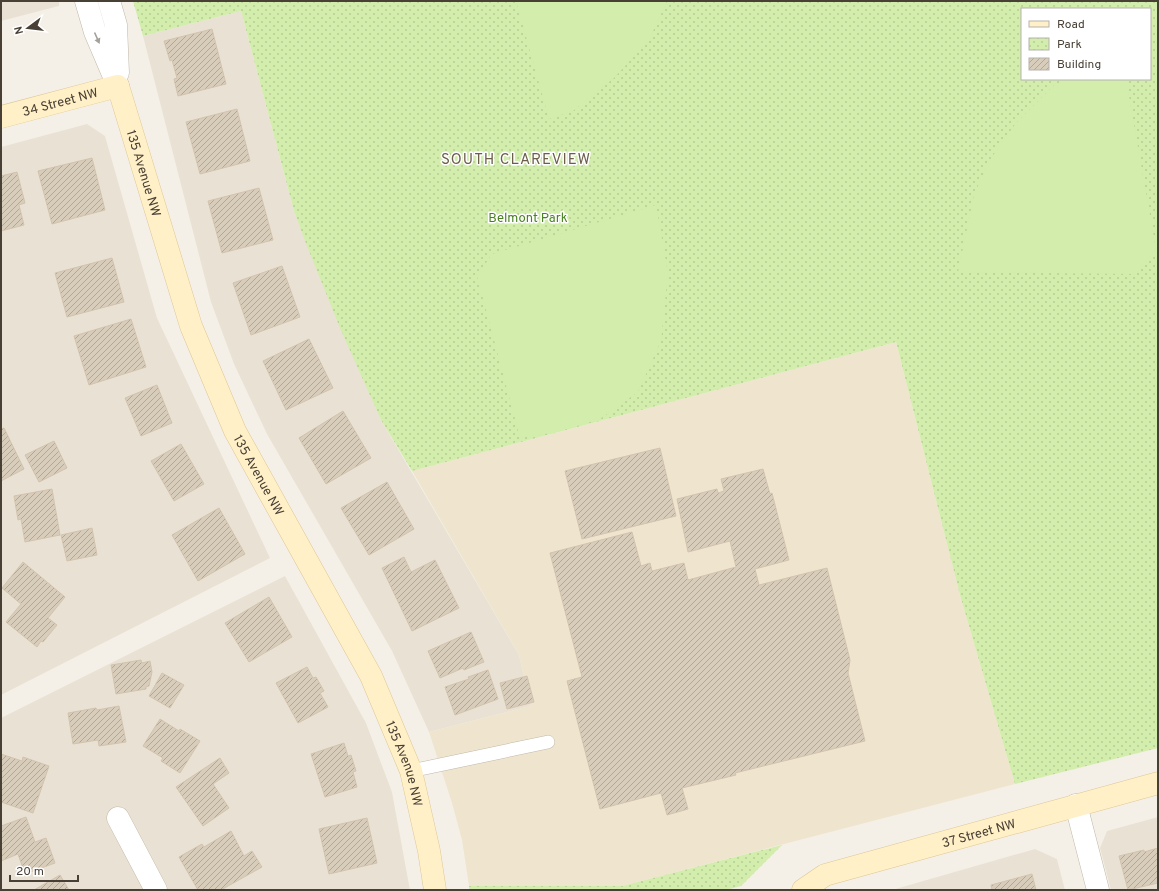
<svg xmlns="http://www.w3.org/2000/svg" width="1159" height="891" font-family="Overpass,sans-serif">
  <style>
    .residential { fill: #e9e2d4 }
    .education { fill: #efe5cf }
    .park { fill: url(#park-dots); fill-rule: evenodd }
    .pitch { fill: #d2edac }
    .building { fill: url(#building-hatch); stroke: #d3c3ad }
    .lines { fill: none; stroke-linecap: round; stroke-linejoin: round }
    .lane-casing { stroke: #c1b8a8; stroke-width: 14 }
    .street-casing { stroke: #c1b8a8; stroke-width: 23 }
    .secondary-casing { stroke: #ddc794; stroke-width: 23 }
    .lane { stroke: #fff; stroke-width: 13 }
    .street { stroke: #fff; stroke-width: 22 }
    .secondary { stroke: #fff0c7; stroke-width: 22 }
    .oneway { fill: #a4a09a }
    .labels { text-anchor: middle; stroke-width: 3; stroke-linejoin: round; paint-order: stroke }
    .street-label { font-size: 13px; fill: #494035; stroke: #fff }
    .park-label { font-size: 13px; fill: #498122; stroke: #fff }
    .quarter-label { font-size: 15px; letter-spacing: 1px; fill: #6d5e4b; stroke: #fff }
  </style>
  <defs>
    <pattern id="park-dots" width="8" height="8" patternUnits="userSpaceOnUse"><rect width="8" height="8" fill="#d2edac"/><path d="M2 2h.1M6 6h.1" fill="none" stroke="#b6cc95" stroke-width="1.8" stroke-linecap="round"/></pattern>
    <pattern id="building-hatch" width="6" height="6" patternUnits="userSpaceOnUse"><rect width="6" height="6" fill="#d8ccbb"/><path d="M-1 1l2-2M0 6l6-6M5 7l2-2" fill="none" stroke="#b1a799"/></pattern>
  </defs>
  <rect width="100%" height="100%" fill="#f5f0e7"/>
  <!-- residential -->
  <path class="residential" d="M 1,1 L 59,1 L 59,6 L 1,21 Z
    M 241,11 L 294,211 L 381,420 L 519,655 L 531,706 L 429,732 L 392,651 L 267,434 L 234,364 L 211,302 L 143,36 Z
    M 87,124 L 105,136 L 157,318 L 270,558 L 1,695 L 1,147 Z
    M 285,576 L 366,723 L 392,792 L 410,890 L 1,890 L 1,718 Z
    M 1158,817 L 1158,890 L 1111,890 L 1100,848 L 1107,831 Z
    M 1035,849 L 1057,859 L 1065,890 L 892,890 Z"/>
  <!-- education -->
  <path class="education" d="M 896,342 L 960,595 L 1015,784 L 622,886 L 469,886 L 462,840 L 452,803 L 429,732 L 530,706 L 519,655 L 412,471 Z"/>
  <!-- park -->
  <path class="park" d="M 133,1 L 1158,1 L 1158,748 L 1015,784 L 960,595 L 896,342 L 412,471 L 381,420 L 340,328 L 307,246 L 294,211 L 241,11 L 143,36 ZM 1022,9 L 1150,9 L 1150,79 L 1022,79 Z
    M 782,845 L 741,886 L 726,890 L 469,890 L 469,886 L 622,886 Z"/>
  <!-- pitch -->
  <path class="pitch" d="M 516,1 L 667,1 L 649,40 L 614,78 L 573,111 L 549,119 Z
    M 1072,79 L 1126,79 L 1156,249 L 1136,274 L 958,272 L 974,195 L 989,161 L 1016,123 L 1055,84 Z
    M 656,205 L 668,273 L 661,341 L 638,392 L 600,419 L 557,432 L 520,438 L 477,276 L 492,254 Z"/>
  <!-- building -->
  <path class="building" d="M 212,29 L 226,84 L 178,96 L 174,79 L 177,78 L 172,60 L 170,61 L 164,41 Z
    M 237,109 L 250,161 L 200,174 L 186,122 Z
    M 92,158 L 105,210 L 52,224 L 38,171 Z
    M 17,172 L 25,203 L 19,205 L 24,225 L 1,231 L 1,176 Z
    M 259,188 L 273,240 L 222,253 L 208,201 Z
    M 112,258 L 124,302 L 67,317 L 55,273 Z
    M 282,266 L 300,317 L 251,335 L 233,283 Z
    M 131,319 L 146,367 L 89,385 L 74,336 Z
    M 309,339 L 333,388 L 286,410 L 263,361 Z
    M 157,385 L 172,423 L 141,436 L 125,398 Z
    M 343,411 L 371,458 L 326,484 L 299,438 Z
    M 4,428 L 24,469 L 1,481 L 1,429 Z
    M 54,441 L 67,468 L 39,482 L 25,455 Z
    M 181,444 L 204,484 L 174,501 L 151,461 Z
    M 660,448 L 676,516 L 582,539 L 565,471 Z
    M 763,469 L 770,494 L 772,493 L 789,560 L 755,569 L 759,585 L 827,568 L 850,660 L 848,673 L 865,741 L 735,773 L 736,775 L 682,788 L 688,809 L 667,815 L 661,793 L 600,809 L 567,681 L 582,677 L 550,553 L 632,532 L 641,566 L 650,563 L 652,571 L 684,563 L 688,580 L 736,567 L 730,541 L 688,552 L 677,499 L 717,489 L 718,493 L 724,491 L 721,479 Z
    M 387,482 L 414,529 L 369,555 L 341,508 Z
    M 52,489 L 60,535 L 25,542 L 21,519 L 18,520 L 14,496 Z
    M 219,508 L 245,554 L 198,581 L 172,535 Z
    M 92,528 L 97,555 L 67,561 L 61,535 Z
    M 404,557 L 411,572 L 435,560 L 459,608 L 412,631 L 382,568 Z
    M 23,562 L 65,597 L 48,618 L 57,625 L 43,642 L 41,641 L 37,647 L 6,622 L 21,604 L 2,588 Z
    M 269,597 L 292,637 L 249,662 L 225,623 Z
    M 471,632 L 484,662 L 464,670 L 463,668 L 440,678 L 428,651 Z
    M 141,660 L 142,663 L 150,661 L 152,672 L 149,686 L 146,687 L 146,689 L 116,694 L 111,665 Z
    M 307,667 L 313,678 L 316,677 L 324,691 L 320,693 L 328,707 L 298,723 L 276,683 Z
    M 488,670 L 498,699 L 455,715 L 445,687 L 469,679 L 468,677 Z
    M 162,673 L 184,685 L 170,708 L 149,696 Z
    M 527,676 L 534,702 L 507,709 L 500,683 Z
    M 119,706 L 126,742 L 99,746 L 98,740 L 73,744 L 68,713 L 96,708 L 97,710 Z
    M 160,719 L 179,731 L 180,729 L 200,741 L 180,773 L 161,761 L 163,758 L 143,746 Z
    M 344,743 L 348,756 L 351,755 L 356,771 L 353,772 L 357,787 L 325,797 L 311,754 Z
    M 1,754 L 22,761 L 23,757 L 49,766 L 33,813 L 1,802 Z
    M 220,758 L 229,773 L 213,784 L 229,808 L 203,826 L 176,787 Z
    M 26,817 L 35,842 L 46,838 L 55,863 L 25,874 L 18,854 L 1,861 L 1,826 Z
    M 367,818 L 377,863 L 329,874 L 319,829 Z
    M 231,831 L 244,856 L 252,851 L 262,867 L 221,890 L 198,890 L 179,857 L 202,844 L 204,847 Z
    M 1158,848 L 1158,883 L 1128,890 L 1119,856 L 1144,850 L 1144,852 Z
    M 1032,874 L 1036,890 L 992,890 L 991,885 Z
    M 60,875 L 69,890 L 34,890 Z"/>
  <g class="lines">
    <defs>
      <path id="lane" d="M 411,771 L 548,742"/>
      <path id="street" d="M 86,1 L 95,32 L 118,86
        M 109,1 L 116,25 L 118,73
        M 1076,805 L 1098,890
        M 118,818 L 156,890"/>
      <g id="secondary">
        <path id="s1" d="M 1,117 L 118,86 L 191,326 L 235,431 L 371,676 L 411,771 L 429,851 L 435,890"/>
        <path id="s2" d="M 803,890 L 825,875 L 1158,783"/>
      </g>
    </defs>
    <!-- lane casing -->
    <use href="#lane" class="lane-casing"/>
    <!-- street casing -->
    <use href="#street" class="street-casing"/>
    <!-- secondary casing -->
    <use href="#secondary" class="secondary-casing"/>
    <!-- lane -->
    <use href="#lane" class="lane"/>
    <!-- street -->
    <use href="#street" class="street"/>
    <!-- secondary -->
    <use href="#secondary" class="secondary"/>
  </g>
  <!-- one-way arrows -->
  <defs><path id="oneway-solid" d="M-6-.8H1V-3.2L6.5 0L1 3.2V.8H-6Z"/></defs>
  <use class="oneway" href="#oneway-solid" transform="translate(97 38) rotate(66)"/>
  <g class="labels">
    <!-- street labels -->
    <g class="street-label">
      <text dy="5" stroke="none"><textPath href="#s1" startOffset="61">34 Street NW</textPath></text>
      <text dy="5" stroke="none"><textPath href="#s1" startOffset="212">135 Avenue NW</textPath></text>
      <text dy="5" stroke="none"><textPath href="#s1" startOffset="536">135 Avenue NW</textPath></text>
      <text dy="5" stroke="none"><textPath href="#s1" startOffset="860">135 Avenue NW</textPath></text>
      <text dy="5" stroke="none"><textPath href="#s2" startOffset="186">37 Street NW</textPath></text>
    </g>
    <!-- park labels -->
    <g class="park-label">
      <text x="528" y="222">Belmont Park</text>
    </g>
    <!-- quarter labels -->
    <g class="quarter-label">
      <text x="516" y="164">SOUTH CLAREVIEW</text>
    </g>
  </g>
  <!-- border -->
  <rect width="1159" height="891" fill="none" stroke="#494035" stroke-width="4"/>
  <!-- legend -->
  <rect x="1021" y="8" width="130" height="72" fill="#ffffff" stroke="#b6b3ae"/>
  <rect x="1029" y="21" width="20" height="6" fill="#fff0c7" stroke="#b6b3ae"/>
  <text x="1057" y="28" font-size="12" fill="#494035">Road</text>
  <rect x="1029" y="38" width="20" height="12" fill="url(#park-dots)" stroke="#b6b3ae"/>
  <text x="1057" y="48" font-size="12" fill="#494035">Park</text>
  <rect x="1029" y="58" width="20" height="12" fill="url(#building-hatch)" stroke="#b6b3ae"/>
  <text x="1057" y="68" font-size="12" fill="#494035">Building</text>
  <!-- north arrow -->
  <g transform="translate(28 28) rotate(255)" stroke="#ffffff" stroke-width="3" paint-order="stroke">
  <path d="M0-3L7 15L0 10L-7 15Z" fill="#494035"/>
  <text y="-6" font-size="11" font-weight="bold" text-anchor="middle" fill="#494035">N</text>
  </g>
  <!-- scale -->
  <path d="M10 875v6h68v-6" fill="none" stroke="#494035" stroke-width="2"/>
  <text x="16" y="875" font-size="12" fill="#494035" stroke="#ffffff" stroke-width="3" paint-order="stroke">20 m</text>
</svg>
